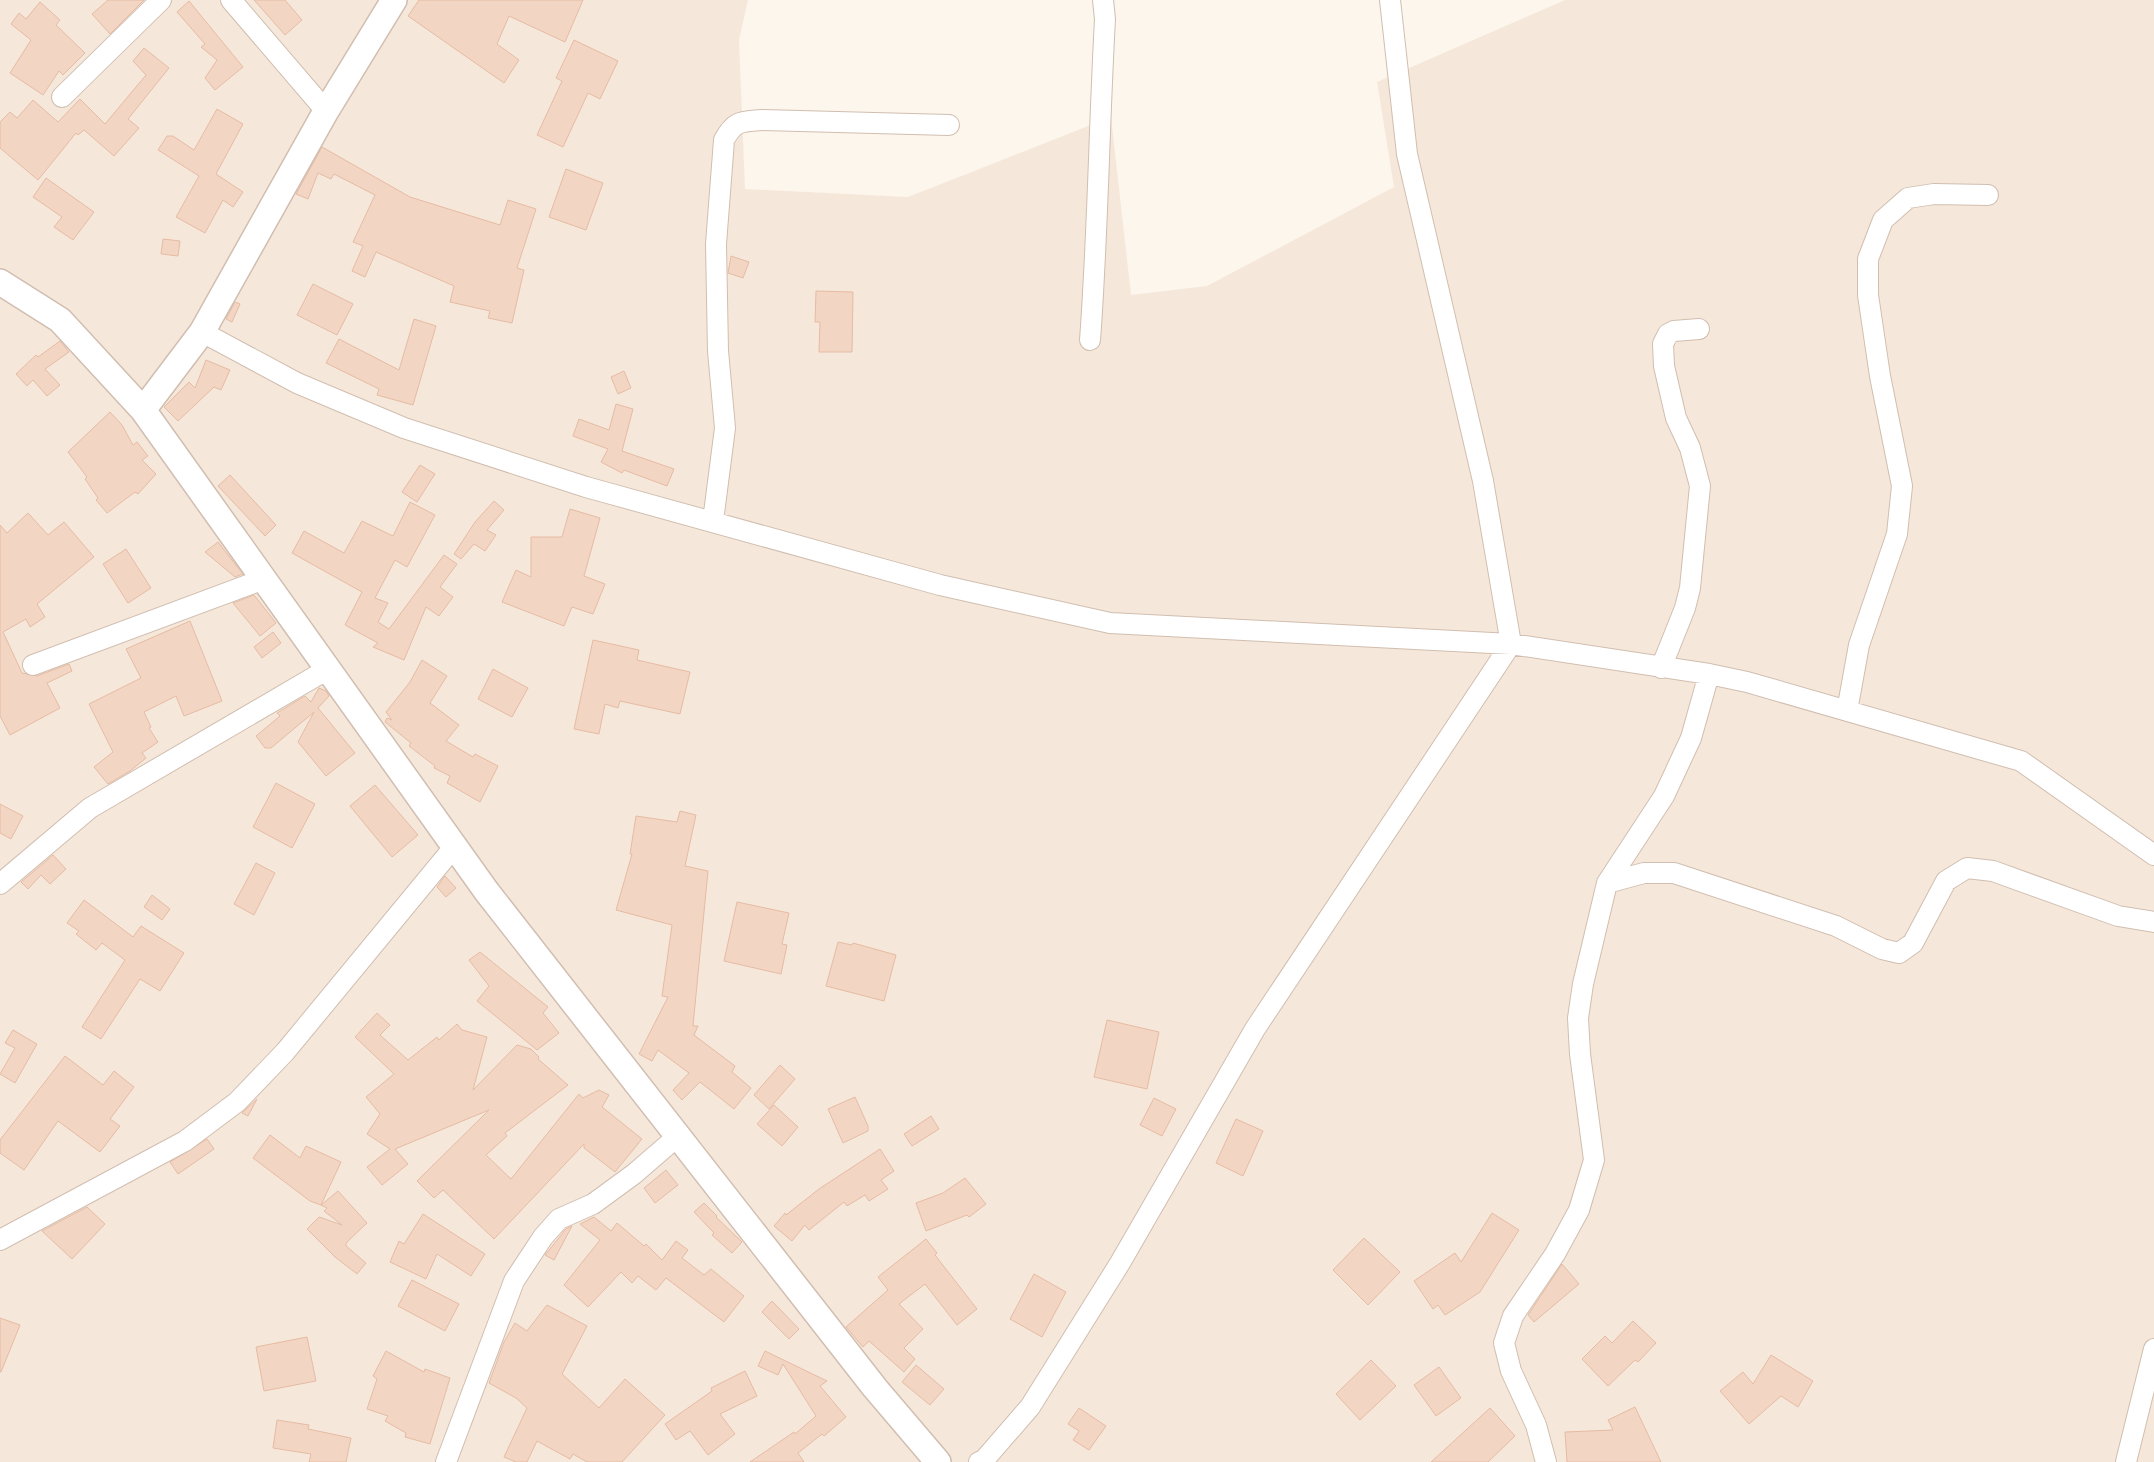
<svg xmlns="http://www.w3.org/2000/svg" width="2154" height="1462" font-family="Quicksand,sans-serif">
  <style>
    .residential { fill: #f5e8da }
    .building { fill: #f3d5c3; stroke: #e6bba3 }
    .lines { fill: none; stroke-linecap: round; stroke-linejoin: round }
    .minor-casing { stroke: #d1beb0; stroke-width: 22 }
    .tertiary-casing { stroke: #d1beb0; stroke-width: 28 }
    .minor { stroke: #fff; stroke-width: 20 }
    .tertiary { stroke: #fff; stroke-width: 25 }
  </style>
  <rect width="100%" height="100%" fill="#fdf6ec"/>
  <!-- residential -->
  <path class="residential" d="M 0,0 L 748,0 L 739,40 L 745,189 L 908,197 L 1111,117 L 1131,295 L 1207,286 L 1394,187 L 1377,82 L 1565,0 L 2154,0 L 2154,1462 L 0,1462 Z"/>
  <!-- building -->
  <path class="building" d="M 108,0 L 144,0 L 110,34 L 92,14 Z
    M 254,0 L 285,0 L 302,20 L 285,35 Z
    M 419,0 L 583,0 L 565,42 L 509,16 L 497,44 L 519,60 L 504,83 L 408,16 Z
    M 189,1 L 243,67 L 215,90 L 205,78 L 217,60 L 201,47 L 205,44 L 177,12 Z
    M 40,2 L 60,20 L 56,25 L 85,53 L 63,75 L 59,71 L 43,95 L 10,73 L 31,40 L 11,24 L 19,13 L 26,19 Z
    M 574,40 L 618,61 L 600,99 L 588,93 L 563,147 L 537,135 L 562,81 L 556,78 Z
    M 144,48 L 169,68 L 128,119 L 139,128 L 114,156 L 84,130 L 78,135 L 76,133 L 38,180 L 0,148 L 0,122 L 10,112 L 17,118 L 33,100 L 58,122 L 80,99 L 105,124 L 146,75 L 133,61 Z
    M 217,109 L 243,124 L 216,174 L 243,192 L 233,207 L 223,200 L 205,233 L 176,217 L 199,176 L 158,150 L 167,136 L 173,136 L 194,150 Z
    M 322,147 L 410,197 L 500,225 L 508,200 L 536,209 L 517,268 L 524,270 L 512,323 L 488,318 L 490,311 L 450,302 L 454,286 L 376,252 L 365,277 L 352,271 L 363,246 L 353,242 L 375,195 L 334,174 L 331,179 L 318,173 L 308,199 L 296,194 Z
    M 566,169 L 603,183 L 586,230 L 549,217 Z
    M 46,178 L 94,212 L 73,240 L 54,227 L 62,217 L 33,197 Z
    M 163,239 L 180,241 L 178,256 L 161,254 Z
    M 731,256 L 749,262 L 743,278 L 728,273 Z
    M 313,284 L 353,304 L 337,335 L 297,315 Z
    M 816,291 L 853,292 L 852,352 L 819,352 L 820,322 L 815,322 Z
    M 235,302 L 240,304 L 232,322 L 226,319 Z
    M 414,319 L 436,326 L 413,405 L 377,395 L 379,389 L 326,363 L 339,339 L 399,370 Z
    M 60,341 L 69,352 L 45,369 L 60,385 L 47,396 L 33,380 L 27,386 L 16,374 L 36,355 L 38,357 Z
    M 206,360 L 230,370 L 221,390 L 214,387 L 178,421 L 164,407 L 189,382 L 195,388 Z
    M 624,371 L 631,388 L 618,394 L 611,377 Z
    M 616,404 L 633,409 L 622,451 L 674,469 L 667,486 L 624,470 L 622,473 L 601,462 L 608,449 L 573,436 L 579,419 L 609,430 Z
    M 110,412 L 122,425 L 133,445 L 137,442 L 148,456 L 142,460 L 156,474 L 138,494 L 135,492 L 107,513 L 96,500 L 98,498 L 85,479 L 87,477 L 68,452 Z
    M 420,465 L 435,474 L 417,502 L 402,492 Z
    M 230,475 L 276,525 L 265,536 L 218,486 Z
    M 494,501 L 504,510 L 487,530 L 496,535 L 485,551 L 474,544 L 461,559 L 454,554 L 475,522 Z
    M 410,502 L 435,515 L 407,567 L 395,560 L 375,598 L 388,603 L 378,622 L 389,629 L 444,555 L 457,564 L 440,587 L 453,597 L 439,616 L 426,607 L 404,660 L 373,647 L 378,643 L 345,625 L 362,592 L 292,553 L 304,531 L 344,553 L 362,521 L 393,536 Z
    M 570,509 L 600,518 L 584,576 L 605,584 L 593,614 L 572,607 L 564,626 L 502,602 L 516,570 L 531,577 L 531,537 L 562,537 Z
    M 28,513 L 48,535 L 64,522 L 94,557 L 37,604 L 45,617 L 30,627 L 26,619 L 3,632 L 22,673 L 37,676 L 69,664 L 72,671 L 47,683 L 60,708 L 10,735 L 0,716 L 0,525 L 7,533 Z
    M 218,542 L 228,555 L 243,574 L 235,577 L 205,552 Z
    M 126,549 L 151,588 L 128,603 L 103,564 Z
    M 254,595 L 276,623 L 260,636 L 233,603 Z
    M 190,621 L 222,701 L 184,716 L 176,696 L 144,712 L 151,727 L 149,728 L 158,742 L 142,753 L 146,758 L 130,771 L 108,784 L 94,767 L 113,752 L 89,704 L 141,678 L 126,649 Z
    M 273,632 L 281,643 L 262,658 L 254,647 Z
    M 593,640 L 639,650 L 637,660 L 690,672 L 680,714 L 620,701 L 618,708 L 605,704 L 599,734 L 574,729 Z
    M 422,660 L 447,676 L 430,703 L 459,725 L 446,741 L 473,757 L 475,754 L 498,766 L 480,802 L 447,783 L 450,776 L 434,768 L 435,766 L 409,746 L 411,743 L 385,722 L 387,718 L 392,720 L 386,712 L 410,682 Z
    M 493,669 L 528,688 L 512,717 L 478,699 Z
    M 319,688 L 326,691 L 329,696 L 318,708 L 355,753 L 326,776 L 298,742 L 314,712 L 271,748 L 265,748 L 256,736 L 280,716 L 277,713 L 305,696 L 311,702 Z
    M 276,783 L 315,804 L 292,848 L 253,827 Z
    M 375,785 L 418,835 L 392,857 L 350,806 Z
    M 0,804 L 23,816 L 11,839 L 0,833 Z
    M 680,811 L 696,815 L 685,866 L 708,871 L 693,1026 L 698,1026 L 694,1035 L 735,1066 L 732,1072 L 751,1088 L 734,1109 L 700,1082 L 682,1100 L 673,1090 L 689,1073 L 658,1050 L 652,1061 L 639,1054 L 668,997 L 662,996 L 672,925 L 616,910 L 632,854 L 630,854 L 636,816 L 677,822 Z
    M 53,855 L 66,869 L 50,884 L 41,875 L 28,889 L 21,882 Z
    M 256,863 L 275,873 L 254,915 L 234,904 Z
    M 445,876 L 456,888 L 446,897 L 437,887 Z
    M 152,895 L 170,909 L 162,920 L 144,907 Z
    M 84,900 L 133,937 L 141,926 L 184,953 L 160,991 L 140,979 L 101,1039 L 82,1027 L 125,960 L 102,943 L 96,950 L 76,934 L 79,931 L 67,923 Z
    M 737,902 L 789,913 L 782,944 L 787,945 L 781,974 L 724,961 Z
    M 838,942 L 852,945 L 853,943 L 896,955 L 884,1001 L 826,986 Z
    M 480,952 L 548,1007 L 543,1013 L 559,1033 L 537,1050 L 477,1001 L 489,986 L 469,960 Z
    M 377,1013 L 390,1025 L 380,1035 L 408,1060 L 437,1037 L 439,1040 L 457,1024 L 462,1030 L 487,1037 L 473,1090 L 517,1045 L 531,1049 L 539,1057 L 538,1059 L 568,1085 L 505,1133 L 507,1136 L 486,1155 L 511,1179 L 579,1094 L 583,1098 L 599,1090 L 609,1095 L 602,1107 L 642,1139 L 615,1172 L 584,1148 L 584,1144 L 494,1239 L 443,1190 L 434,1198 L 417,1181 L 489,1110 L 395,1149 L 408,1164 L 382,1185 L 367,1167 L 390,1149 L 367,1134 L 380,1114 L 366,1097 L 394,1074 L 355,1037 Z
    M 1107,1020 L 1159,1032 L 1147,1089 L 1094,1077 Z
    M 13,1030 L 37,1044 L 15,1083 L 0,1074 L 15,1048 L 5,1043 Z
    M 65,1056 L 103,1085 L 114,1071 L 134,1087 L 110,1119 L 120,1126 L 100,1152 L 58,1121 L 24,1170 L 0,1153 L 0,1140 Z
    M 780,1065 L 795,1079 L 769,1109 L 754,1095 Z
    M 855,1097 L 868,1126 L 868,1131 L 843,1143 L 828,1109 Z
    M 1154,1098 L 1176,1109 L 1162,1136 L 1140,1125 Z
    M 257,1099 L 248,1116 L 242,1113 L 245,1110 Z
    M 774,1105 L 798,1127 L 782,1146 L 757,1124 Z
    M 931,1116 L 939,1129 L 912,1146 L 904,1134 Z
    M 1236,1119 L 1263,1131 L 1243,1176 L 1216,1163 Z
    M 270,1135 L 300,1158 L 306,1146 L 341,1162 L 321,1205 L 310,1201 L 253,1158 Z
    M 207,1139 L 214,1149 L 178,1174 L 170,1162 Z
    M 880,1149 L 894,1171 L 881,1180 L 888,1189 L 869,1201 L 865,1195 L 847,1206 L 844,1202 L 809,1230 L 805,1225 L 792,1241 L 774,1226 L 785,1213 L 786,1215 L 819,1189 Z
    M 666,1170 L 678,1185 L 655,1203 L 644,1188 Z
    M 965,1178 L 986,1204 L 969,1217 L 967,1215 L 926,1231 L 916,1203 L 943,1193 Z
    M 338,1191 L 367,1223 L 346,1243 L 346,1246 L 366,1263 L 357,1274 L 335,1257 L 307,1229 L 319,1217 L 342,1225 L 324,1211 L 327,1208 L 321,1205 Z
    M 704,1203 L 717,1216 L 716,1217 L 742,1242 L 732,1253 L 712,1235 L 714,1233 L 694,1212 Z
    M 87,1207 L 105,1224 L 72,1259 L 42,1231 Z
    M 1492,1213 L 1519,1230 L 1480,1292 L 1445,1315 L 1438,1305 L 1433,1309 L 1414,1281 L 1455,1253 L 1461,1262 Z
    M 423,1214 L 485,1254 L 471,1276 L 437,1254 L 426,1279 L 390,1262 L 399,1241 L 404,1244 Z
    M 594,1217 L 611,1231 L 617,1223 L 644,1246 L 646,1244 L 662,1260 L 676,1241 L 688,1250 L 682,1258 L 704,1275 L 711,1269 L 744,1296 L 724,1322 L 666,1278 L 656,1290 L 638,1276 L 632,1283 L 621,1272 L 588,1307 L 564,1285 L 600,1240 L 580,1224 Z
    M 572,1226 L 554,1260 L 545,1255 L 566,1229 Z
    M 1364,1238 L 1400,1272 L 1368,1305 L 1333,1270 Z
    M 926,1239 L 937,1253 L 935,1255 L 977,1309 L 957,1325 L 925,1284 L 899,1304 L 923,1329 L 904,1348 L 915,1359 L 904,1372 L 869,1341 L 863,1347 L 846,1327 L 888,1290 L 878,1277 Z
    M 1562,1264 L 1579,1284 L 1534,1322 L 1528,1315 Z
    M 1034,1274 L 1066,1292 L 1042,1337 L 1010,1319 Z
    M 412,1280 L 459,1304 L 445,1331 L 398,1306 Z
    M 772,1301 L 799,1329 L 789,1339 L 762,1312 Z
    M 547,1305 L 587,1326 L 562,1374 L 599,1408 L 625,1379 L 665,1415 L 622,1462 L 587,1462 L 573,1454 L 570,1459 L 537,1441 L 527,1462 L 516,1462 L 504,1457 L 527,1408 L 516,1398 L 489,1383 L 504,1342 L 515,1323 L 527,1331 Z
    M 0,1318 L 20,1325 L 1,1372 L 0,1372 Z
    M 1633,1321 L 1656,1343 L 1638,1362 L 1635,1360 L 1608,1386 L 1582,1359 L 1605,1336 L 1612,1343 Z
    M 307,1337 L 316,1381 L 264,1391 L 256,1347 Z
    M 386,1351 L 424,1372 L 425,1369 L 450,1378 L 430,1444 L 405,1437 L 406,1433 L 385,1421 L 388,1416 L 367,1409 L 377,1379 L 373,1376 Z
    M 765,1351 L 827,1381 L 820,1386 L 846,1417 L 824,1436 L 822,1434 L 798,1453 L 804,1462 L 750,1462 L 794,1432 L 795,1434 L 816,1416 L 783,1364 L 778,1375 L 758,1366 Z
    M 1771,1355 L 1813,1381 L 1798,1407 L 1781,1396 L 1749,1424 L 1720,1391 L 1743,1372 L 1753,1384 Z
    M 1371,1360 L 1396,1386 L 1360,1420 L 1336,1394 Z
    M 916,1365 L 944,1389 L 930,1405 L 902,1382 Z
    M 1439,1367 L 1461,1398 L 1436,1416 L 1414,1385 Z
    M 745,1371 L 757,1396 L 720,1414 L 735,1434 L 708,1455 L 690,1431 L 676,1440 L 665,1424 L 712,1391 L 711,1388 Z
    M 1635,1407 L 1661,1462 L 1567,1462 L 1565,1432 L 1613,1430 L 1608,1420 Z
    M 1079,1408 L 1106,1426 L 1089,1450 L 1073,1440 L 1079,1431 L 1068,1424 Z
    M 1490,1408 L 1515,1436 L 1488,1462 L 1431,1462 Z
    M 277,1420 L 309,1425 L 308,1429 L 351,1438 L 346,1462 L 309,1462 L 311,1454 L 273,1448 Z"/>
  <g class="lines">
    <defs>
      <path id="minor" d="M 231,0 L 326,111
        M 62,97 L 161,0
        M 202,332 L 297,383 L 404,428 L 586,487 L 940,585 L 1110,623 L 1511,644 L 1709,674 L 1747,682 L 2021,761 L 2154,855
        M 1090,340 C 1098,233 1099,126 1105,19 L 1103,0
        M 713,521 L 725,428 L 718,351 L 716,244 L 724,140 C 735,120 741,122 762,120 L 949,125
        M 33,665 L 264,579
        M 1661,668 L 1685,608 L 1690,588 L 1700,486 L 1690,448 L 1676,418 L 1664,366 L 1663,344 L 1668,334 L 1674,331 L 1699,329
        M 1847,711 L 1859,645 L 1897,534 L 1902,486 L 1880,376 L 1868,295 L 1868,259 L 1883,220 L 1908,198 L 1934,194 L 1988,195
        M 1607,883 L 1644,873 L 1674,873 L 1836,926 L 1882,949 L 1899,953 L 1913,943 L 1946,881 L 1967,868 L 1993,871 L 2118,916 L 2154,922
        M 0,884 L 90,808 L 328,669
        M 0,1240 L 185,1141 L 237,1102 L 285,1052 L 454,847
        M 446,1462 L 514,1281 L 543,1237 L 559,1219 L 593,1204 L 634,1174 L 678,1136
        M 979,1462 L 984,1460 L 1030,1407 L 1120,1263 L 1255,1029 L 1511,644 L 1483,481 L 1407,154 L 1390,0
        M 1546,1462 L 1536,1425 L 1511,1371 L 1504,1343 L 1513,1316 L 1555,1254 L 1579,1210 L 1594,1160 L 1580,1054 L 1578,1018 L 1583,984 L 1607,883 L 1664,796 L 1691,738 L 1709,674
        M 2126,1462 L 2154,1349"/>
      <path id="tertiary" d="M 0,282 L 60,320 L 143,410 L 487,892 L 875,1388 L 938,1462
        M 143,410 L 202,332 L 326,111 L 394,0"/>
    </defs>
    <!-- minor casing -->
    <use href="#minor" class="minor-casing"/>
    <!-- tertiary casing -->
    <use href="#tertiary" class="tertiary-casing"/>
    <!-- minor -->
    <use href="#minor" class="minor"/>
    <!-- tertiary -->
    <use href="#tertiary" class="tertiary"/>
  </g>
</svg>
